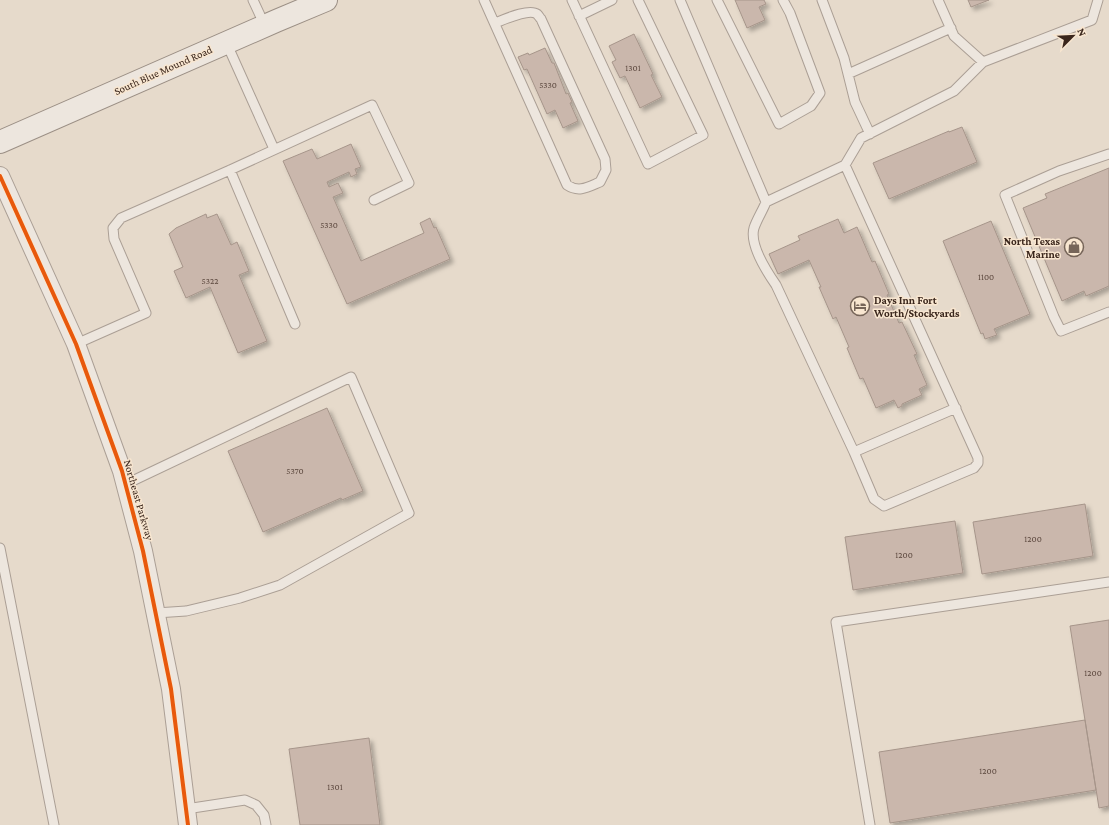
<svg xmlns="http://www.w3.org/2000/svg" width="1109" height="825" font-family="'Crimson Pro',serif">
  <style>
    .building { fill: #cab7ac; stroke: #a6958a; filter: url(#shadow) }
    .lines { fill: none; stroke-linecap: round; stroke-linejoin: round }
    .lane-casing { stroke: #ab9f95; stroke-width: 11 }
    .street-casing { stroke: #ab9f95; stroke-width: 20 }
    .secondary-casing { stroke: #9b8f85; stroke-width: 24 }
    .lane { stroke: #ede6de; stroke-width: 9 }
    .street { stroke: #ede6de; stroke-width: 18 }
    .secondary { stroke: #ede6de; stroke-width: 22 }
    .cycleway-casing { stroke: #f8e6d0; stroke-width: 6 }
    .cycleway { stroke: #e8590c; stroke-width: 4 }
    .labels { text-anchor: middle; stroke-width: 3; stroke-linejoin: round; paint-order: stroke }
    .number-label { font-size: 9px; fill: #5e4a40 }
    .street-label { font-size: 11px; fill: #3a261c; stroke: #f8e6d0 }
    .poi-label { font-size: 11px; font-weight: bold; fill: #3a261c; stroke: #f8e6d0; text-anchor: end }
  </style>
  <defs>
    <filter id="shadow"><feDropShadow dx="3.5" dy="3.5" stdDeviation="2" flood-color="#0004"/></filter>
  </defs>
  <rect width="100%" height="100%" fill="#e6dacb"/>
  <!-- building -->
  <path class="building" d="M 735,0 L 764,0 L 766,4 L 759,7 L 765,20 L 747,28 Z
    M 968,0 L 989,0 L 971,7 Z
    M 634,34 L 653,74 L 651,75 L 662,97 L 640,108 L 625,76 L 620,78 L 612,62 L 616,60 L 609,46 Z
    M 545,48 L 552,63 L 554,63 L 566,94 L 568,93 L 572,102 L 570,103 L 578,121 L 563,128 L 555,110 L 547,114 L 527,69 L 524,70 L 518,57 L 528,53 L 529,55 Z
    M 962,127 L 977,162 L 889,199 L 873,163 L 949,131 L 949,132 Z
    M 351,144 L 361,167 L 355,169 L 357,174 L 351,177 L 349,172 L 327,182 L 329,187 L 338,183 L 343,193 L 333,197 L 361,261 L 424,233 L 420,223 L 430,218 L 434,228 L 436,227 L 450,259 L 347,304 L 283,161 L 312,149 L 317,159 Z
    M 1109,168 L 1109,286 L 1086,296 L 1084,291 L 1062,301 L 1023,208 L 1047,198 L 1045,194 Z
    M 206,214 L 207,218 L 217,214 L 231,245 L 237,242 L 249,271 L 239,275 L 267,341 L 238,353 L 210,287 L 186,298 L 174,271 L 183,267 L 169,234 L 176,228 Z
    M 838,219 L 844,233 L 857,227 L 872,262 L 875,261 L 889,294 L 887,295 L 899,323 L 902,322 L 917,354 L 914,355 L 927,385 L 919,389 L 922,395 L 902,404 L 902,406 L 898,408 L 894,400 L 876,408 L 863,378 L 860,379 L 847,348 L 849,347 L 836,317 L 833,319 L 819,287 L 821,287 L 809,260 L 778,274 L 769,254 L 800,240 L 798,236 Z
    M 991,221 L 1030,314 L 994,329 L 997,335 L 985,339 L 983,333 L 981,334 L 943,241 Z
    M 327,408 L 363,491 L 342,500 L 341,498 L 263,532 L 228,451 Z
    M 1085,504 L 1093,556 L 982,574 L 973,522 Z
    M 955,521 L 963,573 L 853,590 L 845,537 Z
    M 1109,620 L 1109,806 L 1099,808 L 1070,626 Z
    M 1085,720 L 1096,790 L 890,823 L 879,752 Z
    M 369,738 L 380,825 L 300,825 L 289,749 Z"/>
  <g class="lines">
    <defs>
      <path id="lane" d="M 253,0 L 265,26
        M 484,0 L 567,185 C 579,193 588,187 600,182 L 606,170 L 605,159 L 541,19 C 540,18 539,16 537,14 C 529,8 503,20 495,23
        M 572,0 L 648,164 L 703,135 L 638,0
        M 680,0 L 766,202 L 845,165 L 861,138 L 954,91 L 983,62
        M 717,0 L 779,124 L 811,106 L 820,93 L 790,13 L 783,0
        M 822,0 L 844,58 L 855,102 L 870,134
        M 938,0 L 954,36 L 983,62 L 1092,20 L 1098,0
        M 579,16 L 612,0
        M 226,42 L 274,149
        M 848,74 L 951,28
        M 1109,154 L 1059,171 L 1005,195 L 1054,317 L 1061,331 L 1109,312
        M 845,165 L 978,458 L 978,463 L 974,468 L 884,506 L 874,499 L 854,452
        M 230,170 L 295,324
        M 766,202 C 763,210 757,219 754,228 C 749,245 767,272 776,285 L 854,452 L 956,408
        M 76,344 L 146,313 L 114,239 L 113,228 L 121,218 L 230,170 L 372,105 L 409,183 L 374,200
        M 126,484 L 351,377 L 409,513 L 280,585 L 240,598 L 186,611 L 156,613
        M 0,548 L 54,825
        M 186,809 L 245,800 L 256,805 L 264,815 L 266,825
        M 870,825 L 836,622 L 1109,582"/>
      <path id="street" d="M 0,176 L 76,344 L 122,471 L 143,551 L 171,689 L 188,825"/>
      <path id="secondary" d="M 0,142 L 276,21 L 326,0"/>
    </defs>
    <!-- lane casing -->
    <use href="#lane" class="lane-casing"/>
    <!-- street casing -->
    <use href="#street" class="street-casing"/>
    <!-- secondary casing -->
    <use href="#secondary" class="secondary-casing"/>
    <!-- lane -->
    <use href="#lane" class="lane"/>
    <!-- street -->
    <use href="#street" class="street"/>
    <!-- secondary -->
    <use href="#secondary" class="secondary"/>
    <defs>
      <path id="cycleway" d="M 0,176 L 76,344 L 122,471 L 143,551 L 171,689 L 188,825"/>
    </defs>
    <!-- cycleway casing -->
    <use href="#cycleway" class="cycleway-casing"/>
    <!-- cycleway -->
    <use href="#cycleway" class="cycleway"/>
  </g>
  <!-- icons -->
  <defs>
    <symbol id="shop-ring" viewBox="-11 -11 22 22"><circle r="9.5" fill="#f8e6d0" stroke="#766559" stroke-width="1.5"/><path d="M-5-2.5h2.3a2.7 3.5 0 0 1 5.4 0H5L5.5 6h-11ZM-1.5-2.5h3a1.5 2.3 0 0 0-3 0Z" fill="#766559"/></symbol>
    <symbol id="hotel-ring" viewBox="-11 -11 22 22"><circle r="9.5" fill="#f8e6d0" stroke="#766559" stroke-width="1.5"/><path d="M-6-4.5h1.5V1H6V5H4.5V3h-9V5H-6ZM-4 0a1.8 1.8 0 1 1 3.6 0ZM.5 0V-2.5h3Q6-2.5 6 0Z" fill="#766559"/></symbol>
  </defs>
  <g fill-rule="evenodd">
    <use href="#shop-ring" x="1063" y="236" width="22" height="22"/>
    <use href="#hotel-ring" x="849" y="295" width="22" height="22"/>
  </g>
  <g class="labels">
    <!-- number labels -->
    <g class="number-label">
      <text x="633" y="71">1301</text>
      <text x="548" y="88">5330</text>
      <text x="329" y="228">5330</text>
      <text x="986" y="280">1100</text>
      <text x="210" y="284">5322</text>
      <text x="295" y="474">5370</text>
      <text x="1033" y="542">1200</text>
      <text x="904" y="558">1200</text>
      <text x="1093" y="676">1200</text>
      <text x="988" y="774">1200</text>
      <text x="335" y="790">1301</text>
    </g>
    <!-- street labels -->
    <g class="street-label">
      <text transform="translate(163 70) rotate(-24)" y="4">South Blue Mound Road</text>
      <text transform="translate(139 500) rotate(74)" y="4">Northeast Parkway</text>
    </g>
    <!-- poi labels -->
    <g class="poi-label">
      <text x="1060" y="245">North Texas<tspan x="1060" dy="13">Marine</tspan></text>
      <text x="874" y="304" text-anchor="start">Days Inn Fort<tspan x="874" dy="13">Worth/Stockyards</tspan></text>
    </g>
  </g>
  <!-- north arrow -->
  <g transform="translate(1073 36) rotate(66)" stroke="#f8e6d0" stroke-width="3" paint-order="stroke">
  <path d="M0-3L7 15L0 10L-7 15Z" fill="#3a261c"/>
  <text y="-6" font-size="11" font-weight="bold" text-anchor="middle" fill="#3a261c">N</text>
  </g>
</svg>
